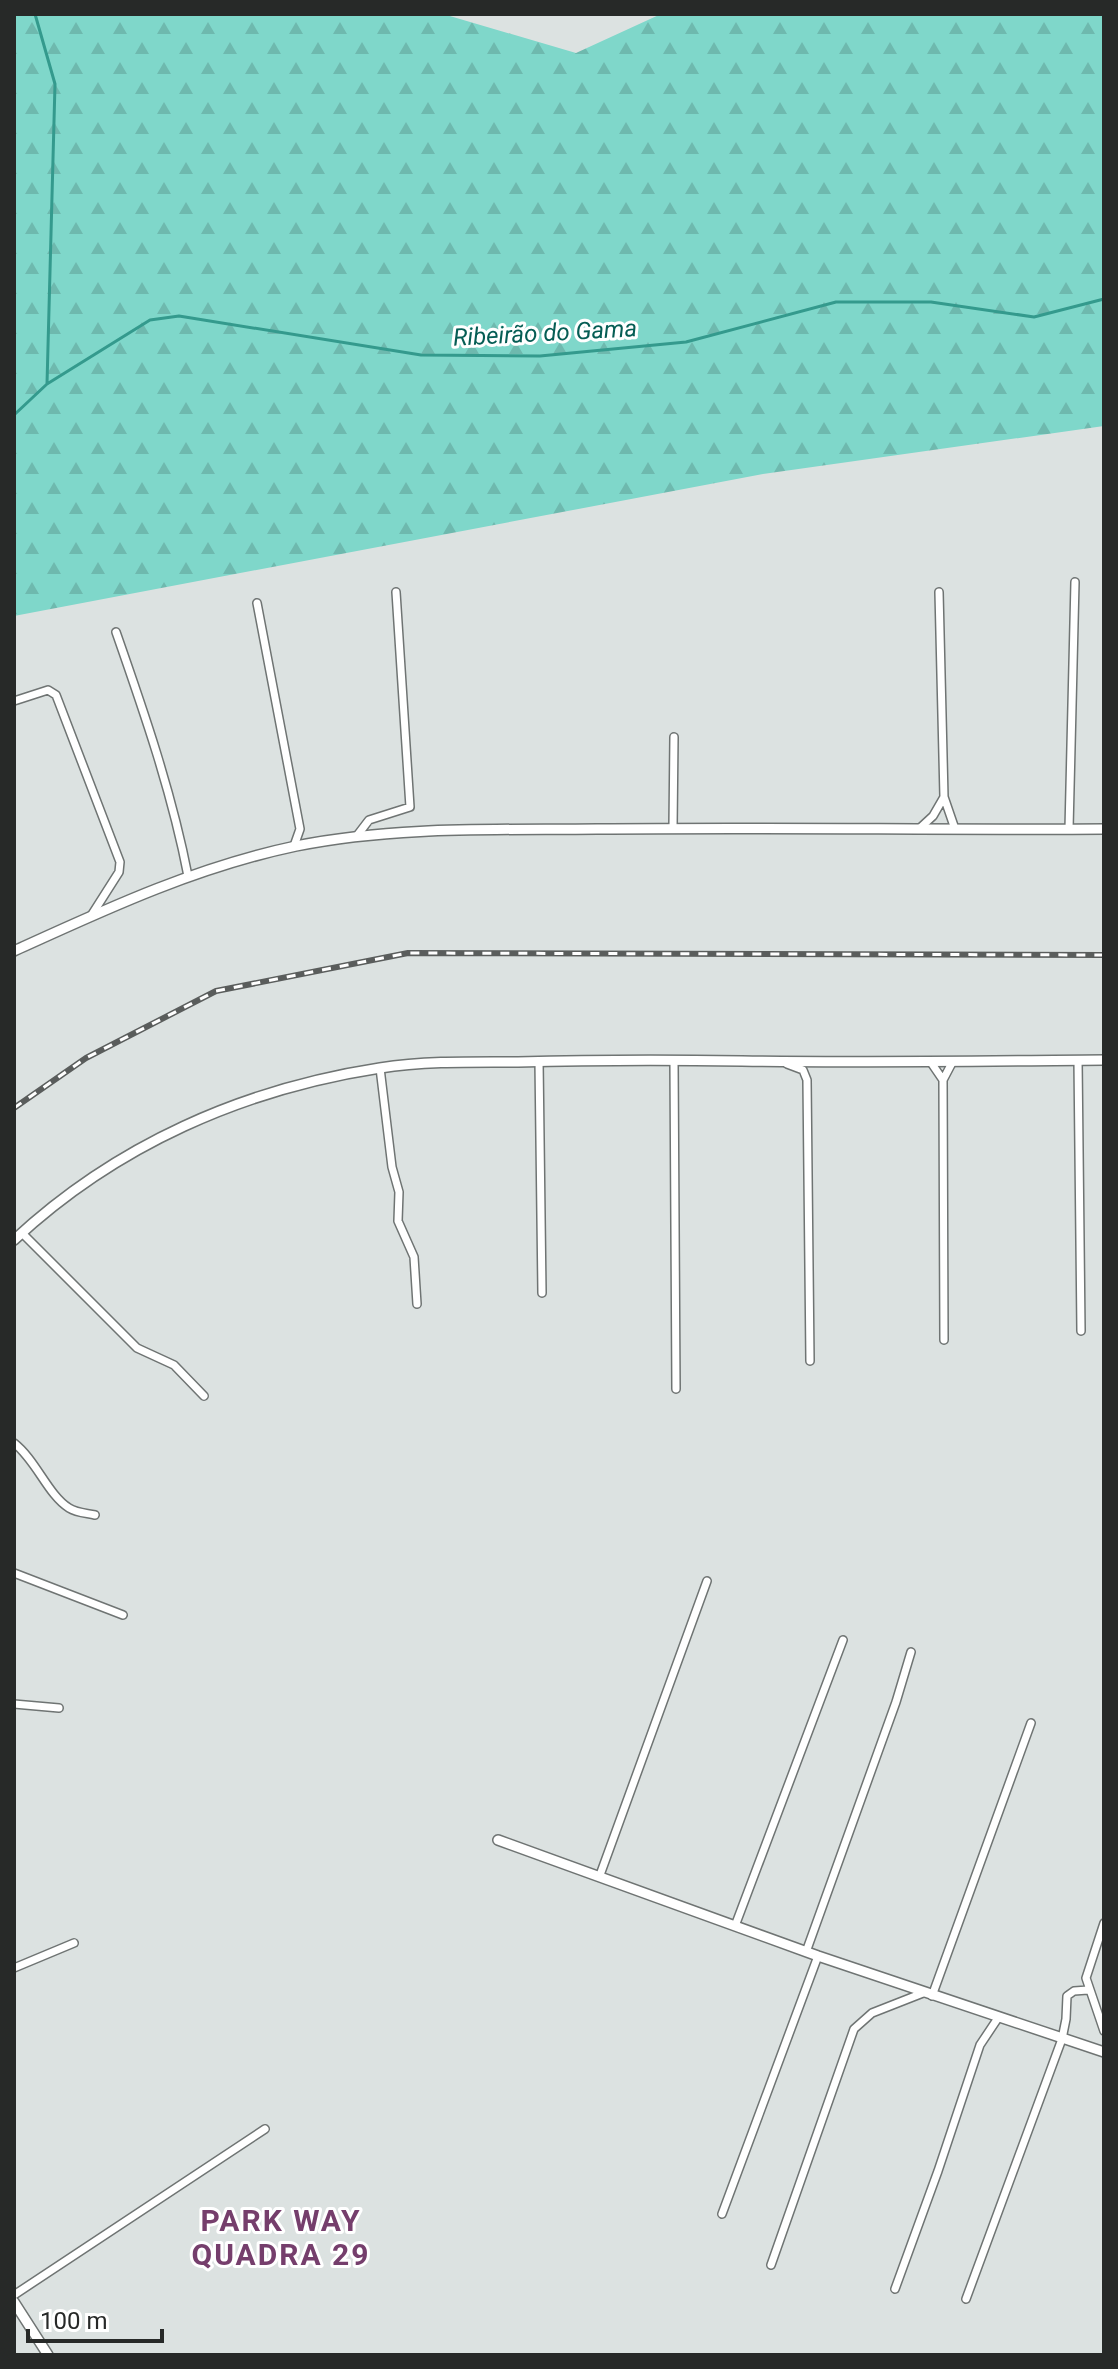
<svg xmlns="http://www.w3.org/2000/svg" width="1118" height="2369" font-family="Roboto,sans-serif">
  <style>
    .forest { fill: url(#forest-firs) }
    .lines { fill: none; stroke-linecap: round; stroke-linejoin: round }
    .stream { stroke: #349a8d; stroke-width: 3 }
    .minor-casing { stroke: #6f7473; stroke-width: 10 }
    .tertiary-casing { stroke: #6f7473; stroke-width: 12 }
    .minor { stroke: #fff; stroke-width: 7 }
    .tertiary { stroke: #fff; stroke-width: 9 }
    .rail-casing { stroke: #5a5d5c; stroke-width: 6 }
    .rail { stroke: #fff; stroke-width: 3; stroke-dasharray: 9; stroke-linecap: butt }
    .labels { text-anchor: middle; stroke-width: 6; stroke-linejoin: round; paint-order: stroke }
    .water-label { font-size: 24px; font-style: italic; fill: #055d54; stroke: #fff }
    .district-label { font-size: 30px; font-weight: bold; letter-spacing: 2px; fill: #753e6c; stroke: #fff }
  </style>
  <defs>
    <pattern id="forest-firs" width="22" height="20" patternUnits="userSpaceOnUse" patternTransform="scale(2)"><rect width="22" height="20" fill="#7fd7ca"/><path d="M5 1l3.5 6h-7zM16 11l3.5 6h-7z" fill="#6eb9ae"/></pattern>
  </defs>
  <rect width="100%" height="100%" fill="#dce2e1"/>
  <!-- forest -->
  <path class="forest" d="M 14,14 L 443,14 L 576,53 L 661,14 L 1104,14 L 1104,426 L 763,474 L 14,616 Z"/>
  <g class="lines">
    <!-- stream -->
    <path class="stream" d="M 35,14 L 55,84 L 47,384
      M 14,415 L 47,384 L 150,320 L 179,316 L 421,355 L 540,356 L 686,342 L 836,302 L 931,302 L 1034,317 L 1104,299"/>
    <defs>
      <path id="minor" d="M 939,592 L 944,797 L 955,829
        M 257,603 L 300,829 L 294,846
        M 116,632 C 144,712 172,793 188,876
        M 14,701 L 48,690 L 56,695 L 120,862 L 119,872 L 91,916
        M 673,828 L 674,737
        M 920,828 L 933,816 L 944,797
        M 1069,829 L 1075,582
        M 356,837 L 369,820 L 410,807 L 396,592
        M 1078,1060 L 1081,1331
        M 539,1061 L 542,1293
        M 674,1061 L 676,1389
        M 930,1061 L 943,1080
        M 787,1064 L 803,1070 L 807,1080 L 810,1361
        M 380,1068 L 392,1167 L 399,1192 L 398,1221 L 414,1257 L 417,1304
        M 22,1233 L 137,1348 L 174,1365 L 204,1396
        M 944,1340 L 943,1080 L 953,1061
        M 14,1443 C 36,1460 48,1495 69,1508 C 77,1513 86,1513 95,1515
        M 14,1573 L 123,1615
        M 14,1704 L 59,1708
        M 600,1875 L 707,1581
        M 1104,1923 L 1086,1978 L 1104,2031
        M 735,1926 L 843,1640
        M 806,1952 L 896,1702 L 911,1652
        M 14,1968 L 74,1943
        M 932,1996 L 1031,1723
        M 722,2214 L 818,1956
        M 771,2265 L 854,2029 L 872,2013 L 923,1993
        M 895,2289 L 938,2171 L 980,2045 L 998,2018
        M 14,2295 L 265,2129
        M 966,2299 L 1062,2039 L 1066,2019 L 1067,1996 L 1074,1991 L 1088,1990"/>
      <path id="tertiary" d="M 14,951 C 106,909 196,867 296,846 C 395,826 497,830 597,829 C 766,827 935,830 1104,829
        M 14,1240 C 116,1145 243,1089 380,1068 C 425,1061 472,1062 518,1062 C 593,1060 667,1060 742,1061 C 862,1063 983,1061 1104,1060
        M 498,1840 L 818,1956 L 1104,2052
        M 14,2302 L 48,2355"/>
    </defs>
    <!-- minor casing -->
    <use href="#minor" class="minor-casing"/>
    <!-- tertiary casing -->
    <use href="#tertiary" class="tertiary-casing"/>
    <!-- minor -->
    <use href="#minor" class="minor"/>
    <!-- tertiary -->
    <use href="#tertiary" class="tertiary"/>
    <defs>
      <path id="rail" d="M 14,1108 L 86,1058 L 216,991 L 408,953 L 1104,955"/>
    </defs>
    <!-- rail casing -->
    <use href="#rail" class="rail-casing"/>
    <!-- rail -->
    <use href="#rail" class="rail"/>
  </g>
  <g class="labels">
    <!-- water labels -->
    <g class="water-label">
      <text transform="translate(545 333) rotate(-3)" y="8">Ribeirão do Gama</text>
    </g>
    <!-- district labels -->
    <g class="district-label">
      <text x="281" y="2231">PARK WAY<tspan x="281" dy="34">QUADRA 29</tspan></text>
    </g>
  </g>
  <!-- border -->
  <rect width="1118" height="2369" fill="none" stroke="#272928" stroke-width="32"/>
  <!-- scale -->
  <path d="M28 2329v12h134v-12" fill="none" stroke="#272928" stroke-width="4"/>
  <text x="40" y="2329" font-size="24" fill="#272928" stroke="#ffffff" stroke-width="6" paint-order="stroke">100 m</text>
</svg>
